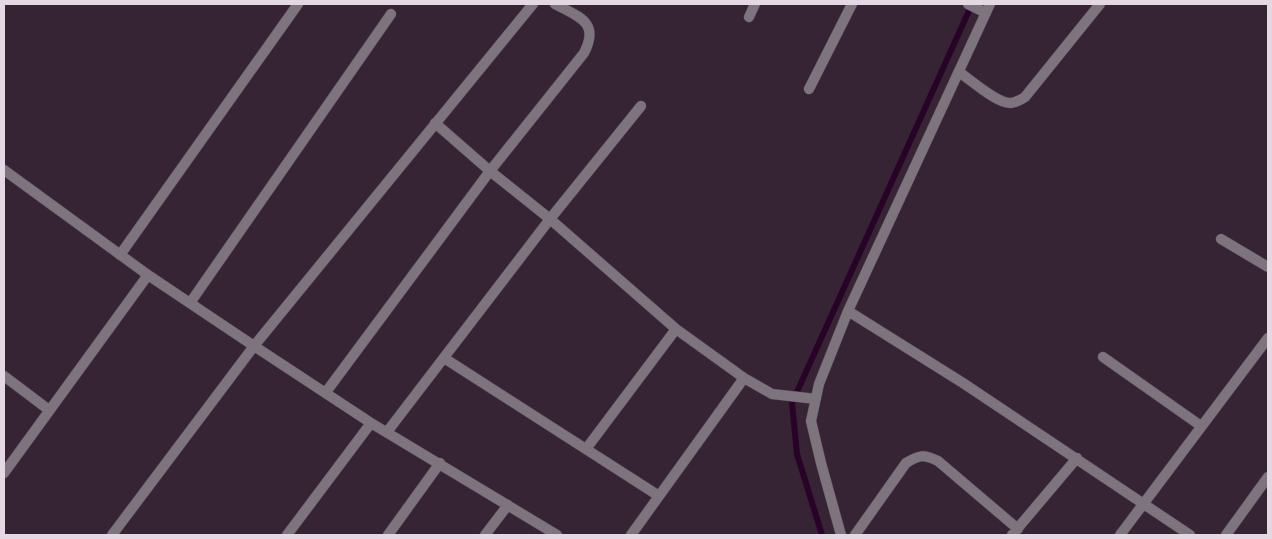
<svg xmlns="http://www.w3.org/2000/svg" width="1272" height="539" font-family="'Source Sans 3',sans-serif">
  <style>
    .lines { fill: none; stroke-linecap: round; stroke-linejoin: round }
    .stream { stroke: #280328; stroke-width: 6 }
    .minor-casing { stroke: #524151; stroke-width: 11 }
    .minor { stroke: #7d747d; stroke-width: 10 }
  </style>
  <rect width="100%" height="100%" fill="#362435"/>
  <g class="lines">
    <!-- stream -->
    <path class="stream" d="M 822,535 L 797,454 L 792,403 L 972,4"/>
    <defs>
      <path id="minor" d="M 968,4 L 986,13
        M 749,17 L 755,4
        M 959,72 C 971,80 996,103 1010,103 C 1016,103 1020,100 1025,97 L 1100,4
        M 809,89 L 852,4
        M 435,123 L 490,171 L 550,219 L 676,329 L 744,378 L 772,394 L 816,399
        M 4,170 L 148,275 L 254,346 L 371,423 L 557,535
        M 1221,239 L 1268,267
        M 120,255 L 298,4
        M 190,303 L 391,14
        M 848,311 L 963,383 L 1190,535
        M 1103,357 L 1201,426
        M 444,358 L 659,496
        M 4,376 L 49,410
        M 326,392 L 490,171 L 584,53 C 600,22 579,17 555,4
        M 387,432 L 550,219 L 641,106
        M 586,449 L 676,329
        M 4,473 L 148,275
        M 112,535 L 254,346 L 533,4
        M 287,535 L 371,423
        M 388,535 L 440,463
        M 485,535 L 508,505
        M 631,535 L 744,378
        M 841,535 L 821,463 L 811,421 L 819,384 L 848,311 L 990,4
        M 855,535 L 906,463 C 919,455 923,454 938,461 L 1018,529
        M 1012,535 L 1077,458
        M 1120,535 L 1268,338
        M 1226,535 L 1268,477"/>
    </defs>
    <!-- minor casing -->
    <use href="#minor" class="minor-casing"/>
    <!-- minor -->
    <use href="#minor" class="minor"/>
  </g>
  <!-- border -->
  <rect width="1272" height="539" fill="none" stroke="#e4d8e3" stroke-width="10"/>
</svg>
